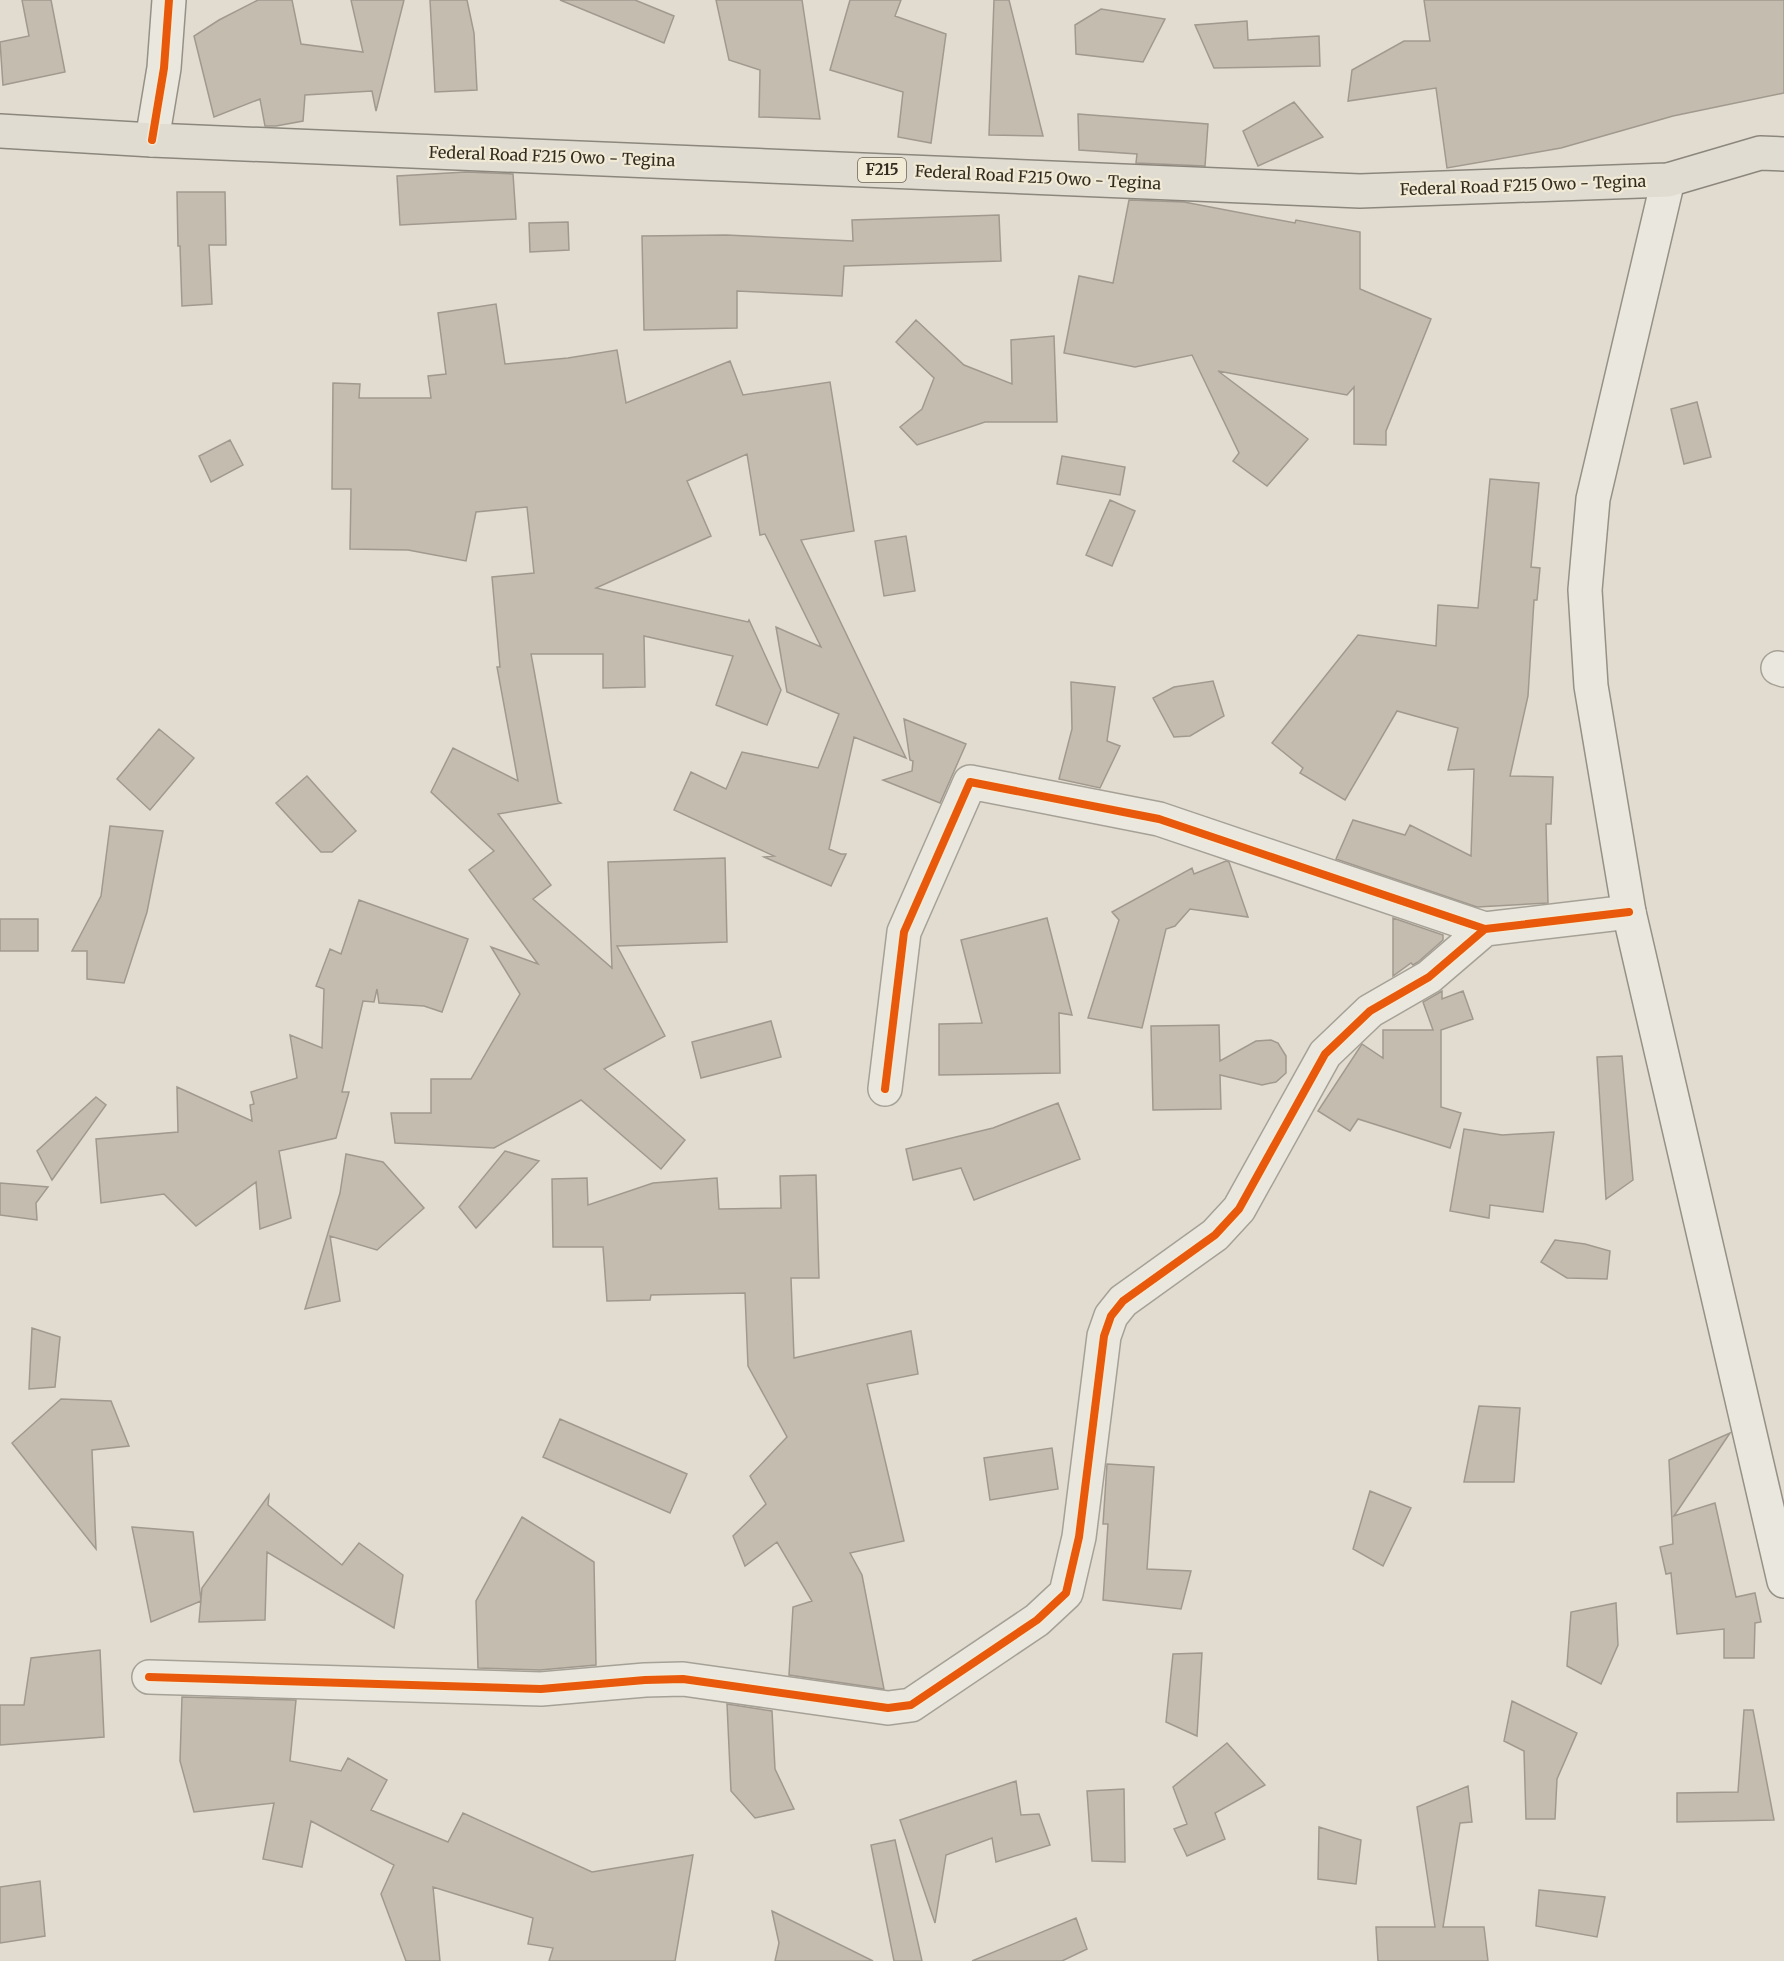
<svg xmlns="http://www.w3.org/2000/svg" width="1784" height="1961" font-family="Merriweather,serif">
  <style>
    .building { fill: #c5bcb0; stroke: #a1998e; stroke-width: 1.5 }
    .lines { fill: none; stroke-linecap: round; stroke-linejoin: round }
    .street-casing { stroke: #a6a197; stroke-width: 36 }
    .secondary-casing { stroke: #969187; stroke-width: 36 }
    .primary-casing { stroke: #8c877e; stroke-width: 36 }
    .street { stroke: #eae7df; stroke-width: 33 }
    .secondary { stroke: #eae7df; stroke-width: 33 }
    .primary { stroke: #e1dcd1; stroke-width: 33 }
    .cycleway-casing { stroke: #f1ead5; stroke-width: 11 }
    .cycleway { stroke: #e8590c; stroke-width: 8 }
    .labels { text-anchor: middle; stroke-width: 4.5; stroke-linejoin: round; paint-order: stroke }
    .shield { fill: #f1ead5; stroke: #6d6456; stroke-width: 1.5 }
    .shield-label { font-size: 15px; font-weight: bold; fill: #342b20 }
    .street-label { font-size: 16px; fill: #342b20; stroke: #f1ead5 }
  </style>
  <rect width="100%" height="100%" fill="#e1dccf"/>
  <!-- building -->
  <path class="building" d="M 22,0 L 51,0 L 65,72 L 3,85 L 0,42 L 29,36 Z
    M 258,0 L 292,0 L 301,44 L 363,52 L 351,0 L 404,0 L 376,111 L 372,91 L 305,95 L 303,121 L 276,126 L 265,126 L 260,99 L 214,117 L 194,36 L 219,20 Z
    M 430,0 L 467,0 L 474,33 L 477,90 L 435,92 Z
    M 560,0 L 635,0 L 674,16 L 664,43 Z
    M 716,0 L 802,0 L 820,119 L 759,117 L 760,70 L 729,60 Z
    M 850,0 L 901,0 L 895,16 L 946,34 L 931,143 L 898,137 L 903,92 L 830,70 Z
    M 994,0 L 1009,0 L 1043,136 L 989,135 Z
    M 1424,0 L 1784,0 L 1784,93 L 1673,116 L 1561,148 L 1447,168 L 1436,88 L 1348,101 L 1352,70 L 1404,41 L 1430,41 Z
    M 1101,9 L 1165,19 L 1143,62 L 1076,54 L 1075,25 Z
    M 1247,21 L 1248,40 L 1319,36 L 1320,66 L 1214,68 L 1195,25 Z
    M 1294,102 L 1323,137 L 1258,166 L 1243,131 Z
    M 1078,114 L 1208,124 L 1205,166 L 1136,163 L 1137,154 L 1079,150 Z
    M 466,172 L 513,174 L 516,219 L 400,225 L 397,176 Z
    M 177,192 L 225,192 L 226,245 L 209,245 L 212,304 L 182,306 L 180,246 L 178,246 Z
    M 1129,200 L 1184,202 L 1295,223 L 1296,220 L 1360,232 L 1360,289 L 1431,319 L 1386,431 L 1386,445 L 1354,444 L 1354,387 L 1347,395 L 1218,371 L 1308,439 L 1267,486 L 1233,461 L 1239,453 L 1192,355 L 1135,367 L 1064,353 L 1079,276 L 1113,283 Z
    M 999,215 L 1001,261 L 844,266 L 842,296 L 737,291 L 737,328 L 644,330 L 642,236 L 726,235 L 853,241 L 852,220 Z
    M 568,222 L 569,250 L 530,252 L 529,223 Z
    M 496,304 L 505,364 L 568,358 L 617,350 L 626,403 L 730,361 L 743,395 L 830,382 L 854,531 L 801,540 L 906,758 L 854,737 L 829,849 L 841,854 L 846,854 L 831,886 L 764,857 L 774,856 L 674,810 L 691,772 L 726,789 L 742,752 L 818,768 L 839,714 L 787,692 L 776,627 L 821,647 L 765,534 L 760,535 L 747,454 L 687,481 L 711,536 L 596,588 L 748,622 L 749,620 L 781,690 L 767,725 L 716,705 L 733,656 L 644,636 L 645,687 L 603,688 L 603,654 L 531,654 L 558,801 L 561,803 L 498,814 L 551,885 L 533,899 L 612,968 L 608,862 L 725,858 L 727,942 L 617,946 L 665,1036 L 604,1069 L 685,1140 L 661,1169 L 581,1100 L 494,1148 L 395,1143 L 391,1113 L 431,1113 L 431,1079 L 471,1079 L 520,994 L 491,947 L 538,964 L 469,870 L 494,851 L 431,792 L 453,748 L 518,781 L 497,667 L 500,667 L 492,577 L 534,573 L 527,507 L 476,512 L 466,561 L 408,550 L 350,549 L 351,489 L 332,489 L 333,383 L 360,384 L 359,398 L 431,398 L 428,376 L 446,374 L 438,313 Z
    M 916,320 L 964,365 L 1012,384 L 1011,340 L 1054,336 L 1057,422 L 985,422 L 917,445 L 900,427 L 922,409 L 934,378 L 896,342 Z
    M 1697,402 L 1711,457 L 1684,464 L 1671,409 Z
    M 230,440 L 243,465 L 211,482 L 199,456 Z
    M 1062,456 L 1125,467 L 1120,495 L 1057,484 Z
    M 1490,479 L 1539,483 L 1531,567 L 1540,568 L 1537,600 L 1534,600 L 1528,696 L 1510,776 L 1553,777 L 1551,824 L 1546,824 L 1548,903 L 1477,907 L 1336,859 L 1353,820 L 1405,835 L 1410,825 L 1471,856 L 1474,769 L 1448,770 L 1458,728 L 1397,711 L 1345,800 L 1300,773 L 1303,768 L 1272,743 L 1358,635 L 1436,646 L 1438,605 L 1478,608 Z
    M 1110,500 L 1135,511 L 1112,566 L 1086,555 Z
    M 906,536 L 915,591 L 884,596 L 875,541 Z
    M 1213,681 L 1224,716 L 1190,736 L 1174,737 L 1153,698 L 1174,687 Z
    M 1071,682 L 1115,687 L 1107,741 L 1120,746 L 1100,788 L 1059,779 L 1072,729 Z
    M 904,719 L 966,744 L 940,803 L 883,780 L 912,771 L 913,761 L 910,760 Z
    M 159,729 L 194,758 L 150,810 L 117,779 Z
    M 307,776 L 356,831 L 332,852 L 321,852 L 276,803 Z
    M 110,826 L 163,831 L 147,912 L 124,983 L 87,979 L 87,951 L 72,951 L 101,896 Z
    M 1226,861 L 1229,862 L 1248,917 L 1190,909 L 1175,926 L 1166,929 L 1142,1028 L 1088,1018 L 1119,920 L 1112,912 L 1192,868 L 1194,874 Z
    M 359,900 L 468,939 L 442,1012 L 424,1006 L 379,1003 L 377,989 L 374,1002 L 363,1001 L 342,1092 L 349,1092 L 336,1138 L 279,1151 L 291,1218 L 260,1229 L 256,1182 L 196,1226 L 164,1194 L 101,1203 L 96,1139 L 178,1132 L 177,1087 L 252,1121 L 250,1105 L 254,1104 L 251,1092 L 297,1078 L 290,1035 L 322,1048 L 324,989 L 316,986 L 330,949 L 341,954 Z
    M 1047,918 L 1072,1015 L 1059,1013 L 1060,1073 L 939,1075 L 939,1024 L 982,1023 L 961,940 Z
    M 1393,918 L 1443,935 L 1443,940 L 1418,962 L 1413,965 L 1411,963 L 1393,976 Z
    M 0,919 L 38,919 L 38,951 L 0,951 Z
    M 1442,991 L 1442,999 L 1463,991 L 1473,1019 L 1441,1030 L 1441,1107 L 1461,1113 L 1450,1148 L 1358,1119 L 1350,1131 L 1318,1111 L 1362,1044 L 1383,1058 L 1383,1030 L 1433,1030 L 1423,1002 Z
    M 771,1021 L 781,1057 L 701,1078 L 692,1042 Z
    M 1219,1025 L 1220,1061 L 1256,1041 L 1271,1040 L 1278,1043 L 1286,1056 L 1286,1073 L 1276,1082 L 1262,1085 L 1220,1075 L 1221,1109 L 1153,1110 L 1151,1026 Z
    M 1622,1056 L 1633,1180 L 1606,1199 L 1597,1057 Z
    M 96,1097 L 106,1105 L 52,1180 L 37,1151 Z
    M 1058,1103 L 1080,1159 L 974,1200 L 961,1168 L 913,1180 L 906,1149 L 993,1128 Z
    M 1464,1129 L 1502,1135 L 1554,1132 L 1543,1212 L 1490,1205 L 1489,1218 L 1450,1211 Z
    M 505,1151 L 539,1161 L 476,1228 L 459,1207 Z
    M 346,1154 L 383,1162 L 424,1208 L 377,1250 L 330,1236 L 340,1301 L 305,1309 L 340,1193 Z
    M 816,1175 L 819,1278 L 791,1278 L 794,1358 L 911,1331 L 918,1374 L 867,1384 L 904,1541 L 850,1553 L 862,1575 L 884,1689 L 789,1675 L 793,1607 L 812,1601 L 777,1542 L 745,1566 L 733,1536 L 766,1504 L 750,1476 L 787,1437 L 748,1366 L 745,1293 L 651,1295 L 650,1300 L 607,1301 L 603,1247 L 553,1247 L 552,1179 L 587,1178 L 588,1205 L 653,1183 L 717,1178 L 719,1209 L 781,1208 L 780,1176 Z
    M 0,1183 L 48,1187 L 36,1203 L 37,1220 L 0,1215 Z
    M 1555,1240 L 1585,1244 L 1610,1251 L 1607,1279 L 1567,1278 L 1541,1262 Z
    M 32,1328 L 60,1337 L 55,1387 L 29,1389 Z
    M 61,1399 L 111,1401 L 129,1446 L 92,1450 L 96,1549 L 12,1443 Z
    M 1479,1406 L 1520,1408 L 1514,1482 L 1464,1482 Z
    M 560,1419 L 687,1474 L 670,1513 L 543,1457 Z
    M 1730,1433 L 1674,1516 L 1715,1503 L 1736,1597 L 1755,1593 L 1761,1622 L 1755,1623 L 1754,1658 L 1724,1658 L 1724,1629 L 1677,1634 L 1671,1573 L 1666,1574 L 1660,1547 L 1673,1544 L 1669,1460 Z
    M 1052,1448 L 1058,1489 L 990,1500 L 984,1458 Z
    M 1107,1464 L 1154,1467 L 1147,1569 L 1191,1571 L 1181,1609 L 1103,1600 L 1108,1524 L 1103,1524 Z
    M 1370,1491 L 1411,1508 L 1383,1566 L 1353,1549 Z
    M 269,1495 L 268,1505 L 342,1565 L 359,1543 L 403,1575 L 394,1628 L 267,1552 L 265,1620 L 199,1622 L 202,1588 Z
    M 522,1517 L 594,1562 L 596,1665 L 540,1670 L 478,1668 L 476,1601 Z
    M 132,1527 L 193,1532 L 201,1601 L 151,1622 Z
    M 1616,1603 L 1618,1645 L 1601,1684 L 1567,1666 L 1571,1612 Z
    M 100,1650 L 104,1737 L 0,1745 L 0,1705 L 24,1705 L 31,1658 Z
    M 1202,1653 L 1197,1736 L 1166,1722 L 1173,1654 Z
    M 182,1697 L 296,1700 L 290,1761 L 341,1771 L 348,1758 L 387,1780 L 371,1810 L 448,1842 L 463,1813 L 592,1872 L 693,1855 L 675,1961 L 549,1961 L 553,1948 L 528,1944 L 533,1918 L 433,1887 L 440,1961 L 406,1961 L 381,1894 L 394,1865 L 311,1821 L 302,1867 L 263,1859 L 274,1803 L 194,1812 L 180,1761 Z
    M 1512,1701 L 1577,1733 L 1557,1779 L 1555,1819 L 1526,1819 L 1524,1751 L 1504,1741 Z
    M 727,1704 L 772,1711 L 775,1769 L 794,1809 L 755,1818 L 731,1791 Z
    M 1744,1710 L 1753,1710 L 1774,1820 L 1677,1822 L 1677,1793 L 1738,1792 Z
    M 1227,1743 L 1265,1785 L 1215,1813 L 1225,1839 L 1187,1856 L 1174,1829 L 1187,1824 L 1173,1787 Z
    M 1016,1781 L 1021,1815 L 1039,1814 L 1050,1845 L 996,1862 L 992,1838 L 946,1855 L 935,1923 L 900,1820 Z
    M 1468,1786 L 1472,1822 L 1460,1823 L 1443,1927 L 1484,1927 L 1488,1961 L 1378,1961 L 1376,1927 L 1435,1927 L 1417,1807 Z
    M 1124,1789 L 1125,1862 L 1092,1861 L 1087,1791 Z
    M 1319,1827 L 1361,1840 L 1356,1884 L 1318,1879 Z
    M 895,1840 L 922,1961 L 894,1961 L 871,1845 Z
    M 40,1881 L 45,1936 L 0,1943 L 0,1887 Z
    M 1539,1890 L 1605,1897 L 1597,1937 L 1536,1926 Z
    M 772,1911 L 873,1961 L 775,1961 L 779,1943 Z
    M 1076,1918 L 1087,1949 L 1062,1961 L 972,1961 Z"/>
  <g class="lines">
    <defs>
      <path id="street" d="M 1778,668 L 1784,670
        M 885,1089 L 904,932 L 970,782 L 1159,819 L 1485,929
        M 149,1677 L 541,1689 L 645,1680 L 683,1679 L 888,1708 L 911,1705 L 1037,1620 L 1066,1593 L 1079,1537 L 1104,1336 L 1111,1316 L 1123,1301 L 1215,1235 L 1239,1209 L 1325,1054 L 1370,1011 L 1429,977 L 1485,929 L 1629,912"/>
      <path id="secondary" d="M 152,140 L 164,68 L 169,0
        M 1668,180 L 1593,499 L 1585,590 L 1591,686 L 1629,912 L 1784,1581"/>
      <path id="primary" d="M 0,131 L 152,140 L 1360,191 L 1668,180 L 1760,153 L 1784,154"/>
    </defs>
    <!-- street casing -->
    <use href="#street" class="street-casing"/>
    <!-- secondary casing -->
    <use href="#secondary" class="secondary-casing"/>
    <!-- primary casing -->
    <use href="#primary" class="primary-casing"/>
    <!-- street -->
    <use href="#street" class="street"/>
    <!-- secondary -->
    <use href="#secondary" class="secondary"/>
    <!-- primary -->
    <use href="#primary" class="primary"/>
    <defs>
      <path id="cycleway" d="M 152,140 L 164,68 L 169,0
        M 885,1089 L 904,932 L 970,782 L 1159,819 L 1485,929
        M 149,1677 L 541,1689 L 645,1680 L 683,1679 L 888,1708 L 911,1705 L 1037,1620 L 1066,1593 L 1079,1537 L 1104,1336 L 1111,1316 L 1123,1301 L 1215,1235 L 1239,1209 L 1325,1054 L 1370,1011 L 1429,977 L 1485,929 L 1629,912"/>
    </defs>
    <!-- cycleway casing -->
    <use href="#cycleway" class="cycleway-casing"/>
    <!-- cycleway -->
    <use href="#cycleway" class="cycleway"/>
  </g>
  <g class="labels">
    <!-- shield labels -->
    <rect class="shield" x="858" y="158" width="48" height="24" rx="4.5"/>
    <g class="shield-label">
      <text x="882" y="175">F215</text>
    </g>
    <!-- street labels -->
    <g class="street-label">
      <text transform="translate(552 156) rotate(2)" y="6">Federal Road F215 Owo - Tegina</text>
      <text transform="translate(1038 177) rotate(3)" y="6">Federal Road F215 Owo - Tegina</text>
      <text transform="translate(1523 185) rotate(-2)" y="6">Federal Road F215 Owo - Tegina</text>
    </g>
  </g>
</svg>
